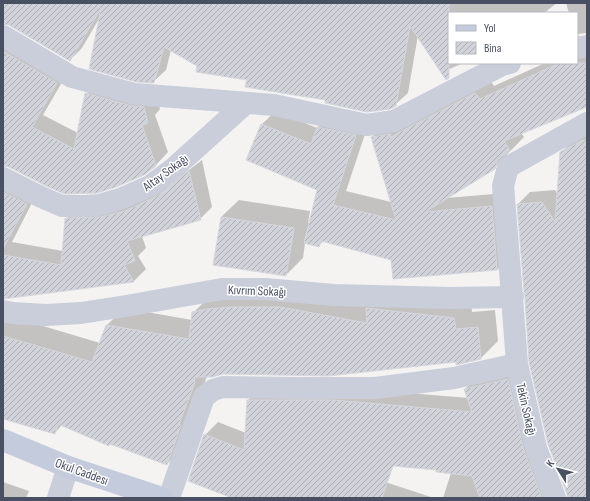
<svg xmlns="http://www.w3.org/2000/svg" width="590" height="501" font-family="'Sofia Sans Condensed',sans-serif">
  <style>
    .shadow { fill: #0003 }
    .building { fill: url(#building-hatch); stroke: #d6d7de }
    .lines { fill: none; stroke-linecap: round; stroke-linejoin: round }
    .street { stroke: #c9ceda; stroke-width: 22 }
    .secondary { stroke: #c4cbdc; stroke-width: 22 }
    .labels { text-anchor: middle; stroke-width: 3; stroke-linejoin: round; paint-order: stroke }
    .street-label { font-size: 13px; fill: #495062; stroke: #fff }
  </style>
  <defs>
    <pattern id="building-hatch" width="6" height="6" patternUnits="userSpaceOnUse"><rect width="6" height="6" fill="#d1d3da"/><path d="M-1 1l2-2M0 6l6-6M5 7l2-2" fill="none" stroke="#acaeb4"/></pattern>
  </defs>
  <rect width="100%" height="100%" fill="#f5f3f2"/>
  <!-- shadow -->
  <path class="shadow" d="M 3,3 L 557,3 L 544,13 L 540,13 L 539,12 L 537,13 L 449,13 L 449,63 L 463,63 L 443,72 L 418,35 L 408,93 L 395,105 L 327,100 L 198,66 L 171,50 L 166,70 L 153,82 L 100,17 L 82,48 L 70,60 L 10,24 L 3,23 Z
    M 566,3 L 587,3 L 587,33 L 577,34 L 577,13 L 569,13 Z
    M 3,25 L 69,70 L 43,115 L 78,133 L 86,94 L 98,82 L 156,95 L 160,109 L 155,115 L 168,152 L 156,165 L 143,174 L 9,166 L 3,165 Z
    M 587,46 L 587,105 L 521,133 L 524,137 L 494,168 L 446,198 L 506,193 L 511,256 L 497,270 L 392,259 L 324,241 L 318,246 L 305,243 L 303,258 L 286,275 L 221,217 L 239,200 L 310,211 L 308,223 L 310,223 L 318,189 L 262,124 L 276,111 L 317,128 L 331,114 L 369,122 L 346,191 L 391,202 L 372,137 L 386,123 L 490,80 L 494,86 L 545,63 L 577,63 L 577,48 Z
    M 587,133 L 587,498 L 569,498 L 518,204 L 530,192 L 555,190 L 558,195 L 561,153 L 573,140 Z
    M 202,160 L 212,207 L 200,219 L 142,236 L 146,248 L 138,256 L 146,269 L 134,281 L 9,297 L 3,296 L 3,167 L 38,191 L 12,242 L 63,251 L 66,219 L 78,207 L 171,184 Z
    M 210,296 L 471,302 L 472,312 L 495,310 L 498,341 L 481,358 L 456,361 L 223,374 L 207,376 L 196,407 L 184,447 L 167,464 L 62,425 L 55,433 L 3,418 L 3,314 L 100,343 L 107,325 L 124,308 L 192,320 L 193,313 Z
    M 520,367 L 548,498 L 443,498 L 451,473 L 437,469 L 318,460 L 434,498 L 235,498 L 205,435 L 218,422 L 246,433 L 248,400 L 260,387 L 346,388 L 469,398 L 465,389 L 478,376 Z
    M 3,482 L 29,491 L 26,498 L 3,498 Z"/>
  <!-- building -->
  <path class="building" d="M 3,3 L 449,3 L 449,78 L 446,80 L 410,26 L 396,106 L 390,109 L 367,112 L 325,103 L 325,100 L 245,87 L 247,80 L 196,72 L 197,66 L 164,47 L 154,83 L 137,82 L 89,69 L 101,8 L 70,61 L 9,25 L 3,24 Z
    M 3,51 L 57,83 L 32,127 L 74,149 L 85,93 L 132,106 L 144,107 L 148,123 L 142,125 L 156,166 L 144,175 L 116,187 L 97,193 L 65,194 L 46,186 L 9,167 L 3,166 Z
    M 560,63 L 587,63 L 587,107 L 504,141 L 510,151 L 498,159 L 495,169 L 425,212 L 492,206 L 497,270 L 393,279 L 391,260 L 321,241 L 319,247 L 304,243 L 317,190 L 246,160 L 261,124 L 311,144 L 317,127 L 356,135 L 333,205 L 396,220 L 371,137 L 391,134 L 390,138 L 398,133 L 475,93 L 480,99 Z
    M 583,140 L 587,140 L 587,498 L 567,498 L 567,494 L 548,444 L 529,362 L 525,300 L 525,296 L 524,292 L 517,204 L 542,202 L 555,222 L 560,152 Z
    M 189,171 L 201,220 L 127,241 L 135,261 L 124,265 L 134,282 L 3,299 L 3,255 L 61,265 L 65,218 L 100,217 L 125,211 L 157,196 Z
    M 3,192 L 27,204 L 3,249 Z
    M 221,217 L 294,228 L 286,276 L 213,265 Z
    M 232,307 L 280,307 L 367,323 L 366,308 L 454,318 L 456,329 L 478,327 L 481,359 L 456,365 L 456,362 L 328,376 L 223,374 L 212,377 L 195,377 L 194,385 L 179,424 L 181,425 L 167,465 L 110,444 L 109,446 L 58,424 L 55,434 L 3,419 L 3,336 L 92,362 L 106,325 L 189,339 L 192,312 L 207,309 Z
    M 508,379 L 524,451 L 542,498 L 480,498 L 472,476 L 436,472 L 436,470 L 393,466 L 382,498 L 232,498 L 188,481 L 204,434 L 244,450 L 247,400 L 333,400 L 472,412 L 464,389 Z"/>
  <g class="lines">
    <!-- street -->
    <path class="street" d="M 3,36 L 72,77 L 135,94 L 274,105 L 367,125 L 394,121 L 502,65 L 510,63
      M 577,48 L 587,46
      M 3,178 L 41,197 L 62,206 L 85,206 L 99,205 L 120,199 L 150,186 L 174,168 L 246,103
      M 3,311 L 13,313 L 46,315 L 81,313 L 126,306 L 222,289 L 265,289 L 334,295 L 451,298 L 513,297
      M 517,364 L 536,448 L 555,498
      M 58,498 L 68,467
      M 169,498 L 204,397 L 213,390 L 223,387 L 298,388 L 375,388 L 454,378 L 517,364 L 511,284 L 503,186 L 508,167 L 587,123"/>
    <!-- secondary -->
    <path class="secondary" d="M 3,440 L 68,467 L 162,498"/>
  </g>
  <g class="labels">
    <!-- street labels -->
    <g class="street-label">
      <text transform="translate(165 172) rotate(-36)" y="5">Altay Sokağı</text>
      <text transform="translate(257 290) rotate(2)" y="5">Kıvrım Sokağı</text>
      <text transform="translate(527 409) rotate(77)" y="5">Tekin Sokağı</text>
      <text transform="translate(82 471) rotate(20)" y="5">Okul Caddesı</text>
    </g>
  </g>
  <!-- border -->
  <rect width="590" height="501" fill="none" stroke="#495062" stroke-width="8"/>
  <!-- legend -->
  <rect x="448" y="12" width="130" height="52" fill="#ffffff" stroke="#b6b9c0"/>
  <rect x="456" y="25" width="20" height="6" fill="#c4cbdc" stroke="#b6b9c0"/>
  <text x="484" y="32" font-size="12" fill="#495062">Yol</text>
  <rect x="456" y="42" width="20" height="12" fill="url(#building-hatch)" stroke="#b6b9c0"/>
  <text x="484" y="52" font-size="12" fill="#495062">Bina</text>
  <!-- north arrow -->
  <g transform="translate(558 469) rotate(306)" stroke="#ffffff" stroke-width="3" paint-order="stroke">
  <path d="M0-3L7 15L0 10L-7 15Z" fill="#495062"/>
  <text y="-6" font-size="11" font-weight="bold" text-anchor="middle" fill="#495062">K</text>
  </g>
</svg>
